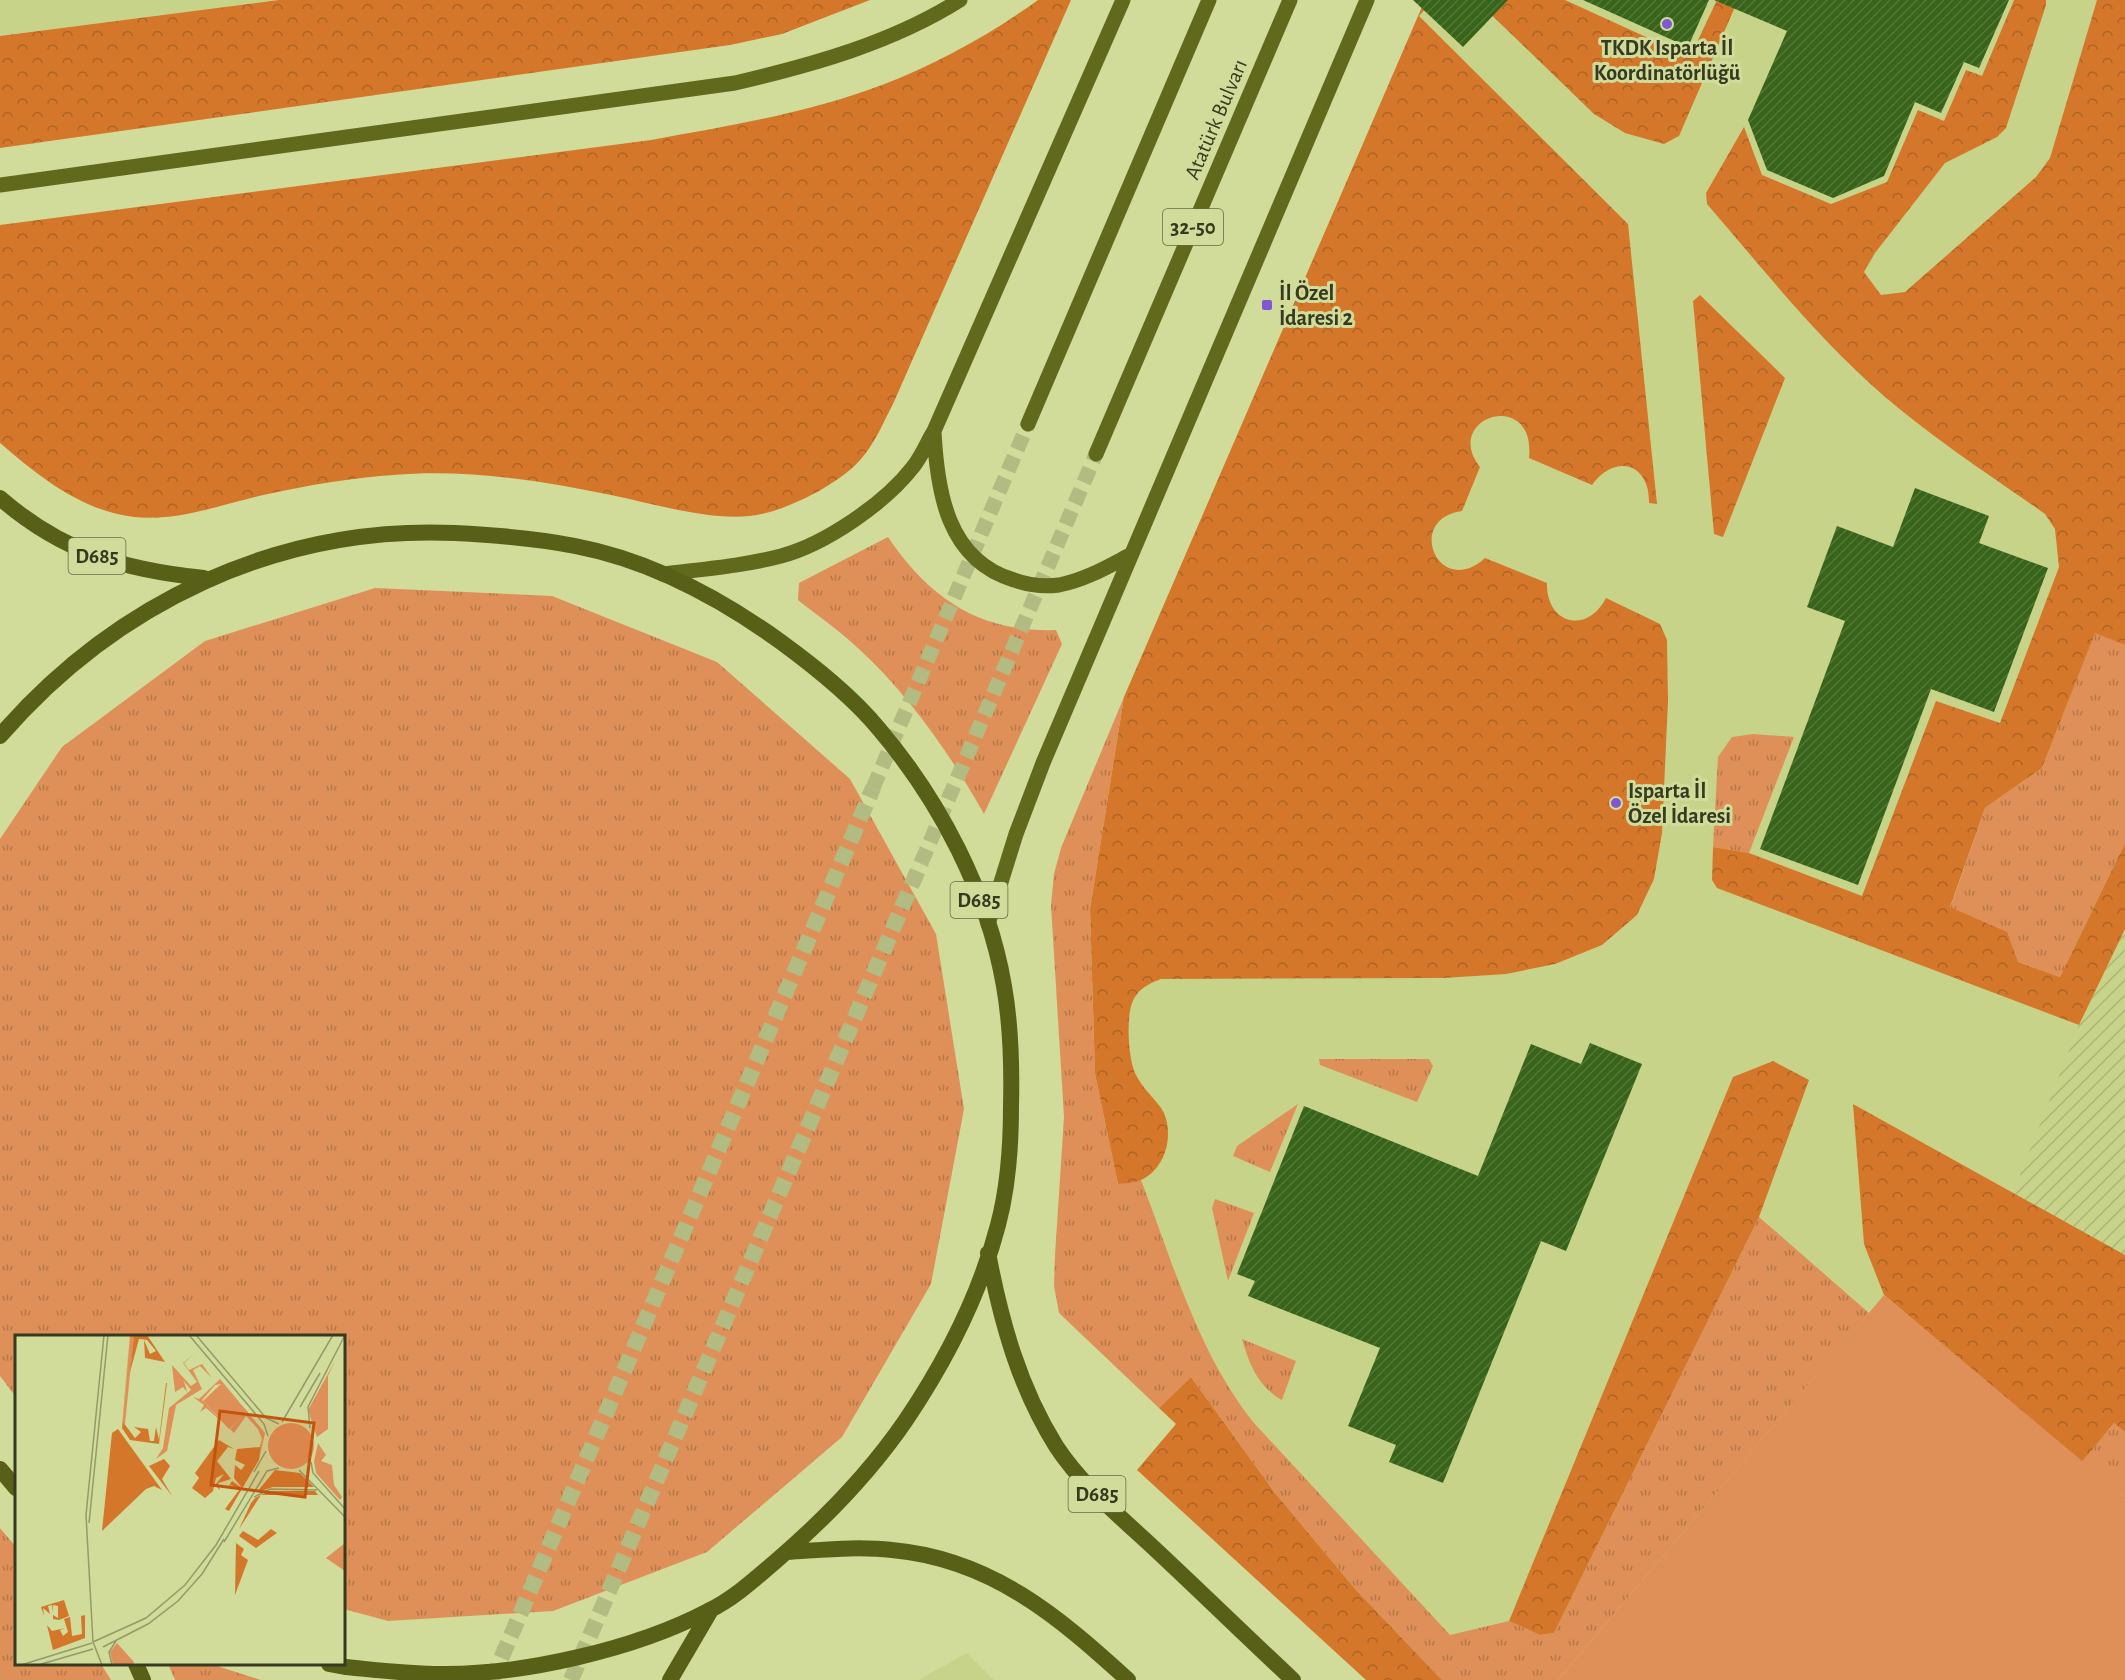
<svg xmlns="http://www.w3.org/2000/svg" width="2125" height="1680" font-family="'Alegreya Sans',sans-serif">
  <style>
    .built { fill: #c8d38a }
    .industrial { fill: url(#industrial-furrows) }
    .grass { fill: url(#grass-tufts) }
    .forest { fill: url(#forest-crowns) }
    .pitch { fill: #df9058 }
    .building { fill: url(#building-hatch) }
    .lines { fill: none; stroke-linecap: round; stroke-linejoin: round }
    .primary-tunnel { stroke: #b2bb82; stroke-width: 15; stroke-dasharray: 15 8; stroke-linecap: butt }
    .trunk-tunnel { stroke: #b2bb82; stroke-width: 16; stroke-dasharray: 16 8; stroke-linecap: butt }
    .primary { stroke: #61691d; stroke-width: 15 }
    .trunk { stroke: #586018; stroke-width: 16 }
    .poi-dot { fill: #7f57d0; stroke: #d1db9a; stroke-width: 2 }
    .labels { text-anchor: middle; stroke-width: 6; stroke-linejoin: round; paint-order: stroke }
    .shield { fill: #d1db9a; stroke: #646a45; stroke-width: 1.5 }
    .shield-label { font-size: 21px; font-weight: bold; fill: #363a20 }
    .poi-label { font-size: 22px; font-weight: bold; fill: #363a20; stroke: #d1db9a; text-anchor: start }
    .street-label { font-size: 22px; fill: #363a20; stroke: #d1db9a }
    .inset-road { fill: none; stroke: #939b69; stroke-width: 1.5 }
    .view { fill: #c45310; fill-opacity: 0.15; stroke: #c45310; stroke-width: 3 }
    .inset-edge { fill: none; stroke: #363a20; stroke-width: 3 }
  </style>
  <defs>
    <pattern id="industrial-furrows" width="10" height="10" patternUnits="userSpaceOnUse" patternTransform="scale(1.5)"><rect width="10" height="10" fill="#c8d38a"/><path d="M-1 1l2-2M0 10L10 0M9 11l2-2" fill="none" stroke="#acb677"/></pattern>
    <pattern id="grass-tufts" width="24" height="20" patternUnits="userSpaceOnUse" patternTransform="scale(1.5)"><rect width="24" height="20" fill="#df9058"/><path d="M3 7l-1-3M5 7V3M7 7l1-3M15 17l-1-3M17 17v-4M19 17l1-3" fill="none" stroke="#b67748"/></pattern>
    <pattern id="forest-crowns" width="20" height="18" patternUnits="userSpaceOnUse" patternTransform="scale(1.5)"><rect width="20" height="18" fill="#d4772a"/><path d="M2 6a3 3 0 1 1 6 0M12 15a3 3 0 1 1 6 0" fill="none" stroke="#ad6324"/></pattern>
    <pattern id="building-hatch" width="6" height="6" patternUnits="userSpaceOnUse" patternTransform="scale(1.5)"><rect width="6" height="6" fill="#376418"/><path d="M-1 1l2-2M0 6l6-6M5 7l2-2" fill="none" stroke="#537739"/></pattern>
  </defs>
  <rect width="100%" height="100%" fill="#d1db9a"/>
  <!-- built -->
  <path class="built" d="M 0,0 L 279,0 L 0,36 Z
    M 1425,0 L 2125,0 L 2125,1680 L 1442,1680 L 1275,1493 L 1118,1184 L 1124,697 Z
    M 967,1653 L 994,1680 L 918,1680 Z"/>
  <!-- industrial -->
  <path class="industrial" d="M 2125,929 L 2125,1255 L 2013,1193 L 2079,1025 Z"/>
  <!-- grass -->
  <path class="grass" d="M 888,537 C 929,598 980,633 1056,630 L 1062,644 L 984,814 C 950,754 910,696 859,649 C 840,631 818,616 798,600 L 799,583 Z
    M 375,588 L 552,596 L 717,662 L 850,779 L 936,934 L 964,1109 L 931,1284 L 842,1437 L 707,1552 L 553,1611 L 388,1621 L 344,1609 L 344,1336 L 16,1336 L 16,1397 L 0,1376 L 0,839 L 62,747 L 205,641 Z
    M 2095,632 L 2125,645 L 2125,843 L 2060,977 L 2018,962 L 1950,908 L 1985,808 L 2042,768 Z
    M 1124,697 L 1090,909 L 1095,1074 L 1118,1184 L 1141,1180 C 1173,1263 1198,1353 1254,1423 L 1450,1635 L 1509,1621 L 1540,1635 L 1554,1633 L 1759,1217 L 1869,1313 L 1558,1680 L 1442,1680 L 1357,1591 L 1275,1493 L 1191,1377 L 1159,1408 L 1059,1313 L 1054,1286 L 1055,1255 L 1064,1117 L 1051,905 L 1054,874 L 1061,848 Z
    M 1753,734 L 1794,737 L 1749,853 L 1713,847 L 1718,757 L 1732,737 Z
    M 1319,1059 L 1429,1059 L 1433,1066 L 1417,1102 L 1320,1065 Z
    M 1298,1104 L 1270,1172 L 1233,1156 L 1237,1146 Z
    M 1215,1199 L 1254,1213 L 1228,1281 L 1212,1208 Z
    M 1242,1339 L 1296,1361 L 1282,1400 C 1258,1387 1249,1364 1242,1339 Z
    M 2114,1423 L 2125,1432 L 2125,1497 L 2082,1462 Z
    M 0,1528 L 16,1547 L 16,1664 L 101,1664 L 111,1680 L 0,1680 Z
    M 168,1664 L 211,1664 L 261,1680 L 175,1680 Z"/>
  <!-- forest -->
  <path class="forest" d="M 279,0 L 870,0 L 782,34 L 730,45 L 0,148 L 0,36 Z
    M 1038,0 L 1071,0 L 893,404 C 883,423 875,443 861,459 C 840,484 783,513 750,516 C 705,520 655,504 611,495 C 540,480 466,469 393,475 C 351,478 309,485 268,494 C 225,503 179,522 134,517 C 80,510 40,477 0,443 L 0,225 L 651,140 C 729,126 808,113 882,85 C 937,64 991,34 1038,0 Z
    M 1425,0 L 1433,0 L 1419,16 L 1628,224 L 1657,504 L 1649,503 C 1650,463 1615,453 1592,485 L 1529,458 C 1536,387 1441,417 1480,467 L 1462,511 C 1404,519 1439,600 1485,558 L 1547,583 C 1546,624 1587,635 1606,598 L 1660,624 L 1667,640 L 1668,701 L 1662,833 L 1654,879 L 1637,915 L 1602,945 L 1555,964 L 1506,974 L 1444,978 L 1161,979 C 1151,983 1141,987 1135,997 C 1125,1011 1128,1057 1135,1073 C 1142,1089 1159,1102 1164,1113 C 1174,1137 1165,1169 1141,1180 C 1134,1183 1125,1183 1118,1184 L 1095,1074 L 1090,909 L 1124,697 Z
    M 1476,0 L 1565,0 L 1690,57 L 1717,0 L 1738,0 L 1679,136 L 1664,144 L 1625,133 L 1594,114 Z
    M 2014,0 L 2046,0 L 2046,5 L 2006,128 L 1997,137 L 1945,163 L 1875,253 L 1864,272 L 1881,295 L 1905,292 L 2036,177 L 2050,158 L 2097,0 L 2125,0 L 2125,645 L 2095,633 L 2042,768 L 1985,808 L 1950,907 L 2007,932 L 2018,962 L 2060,977 L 2125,843 L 2125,929 L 2079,1025 L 1717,888 L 1712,880 L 1713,847 L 1749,853 L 1862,896 L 1936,701 L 2000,723 L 2059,567 L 2055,529 L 2045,514 C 1983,470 1918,429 1863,377 C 1806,324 1758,263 1707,204 L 1706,193 L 1744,127 L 1762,175 L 1831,204 L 1887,182 L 1918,110 L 1944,121 L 1966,70 L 1982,76 Z
    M 1700,295 L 1785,378 L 1723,537 L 1714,534 L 1693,301 Z
    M 1773,1061 L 1809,1080 L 1759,1217 L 1554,1633 L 1540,1635 L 1509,1621 L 1733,1077 Z
    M 1853,1104 L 2125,1255 L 2125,1432 L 2114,1423 L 2082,1462 L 1884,1295 L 1864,1244 Z
    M 1191,1377 L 1275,1493 L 1357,1591 L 1442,1680 L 1366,1680 L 1137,1470 L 1176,1424 L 1159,1408 Z"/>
  <!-- pitch -->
  <path class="pitch" d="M 1884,1295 L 2125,1497 L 2125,1680 L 1558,1680 Z"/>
  <!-- building -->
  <path class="building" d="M 1413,0 L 1508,0 L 1463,47 Z
    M 1583,0 L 1709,0 L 1688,47 Z
    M 1714,0 L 2009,0 L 1979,68 L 1964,62 L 1941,113 L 1915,102 L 1884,176 L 1833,198 L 1767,170 L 1748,120 L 1787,31 Z
    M 1915,488 L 1989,516 L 1979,543 L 2048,568 L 1994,712 L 1931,689 L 1858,885 L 1760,849 L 1845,621 L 1807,607 L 1837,526 L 1893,547 Z
    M 1590,1043 L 1642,1064 L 1566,1251 L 1541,1241 L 1443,1483 L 1389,1462 L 1396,1445 L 1348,1426 L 1380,1348 L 1248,1296 L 1255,1281 L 1237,1274 L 1304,1106 L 1478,1176 L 1531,1044 L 1581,1064 Z"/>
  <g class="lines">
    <!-- primary-tunnel -->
    <path class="primary-tunnel" d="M 873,788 L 1028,424
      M 921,863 L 1096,454"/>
    <!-- trunk-tunnel -->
    <path class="trunk-tunnel" d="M 492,1680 L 873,788
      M 571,1680 L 921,863"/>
    <!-- primary -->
    <path class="primary" d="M 0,185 L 735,83 C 812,65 892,43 960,0
      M 1028,424 L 1209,0
      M 934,431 C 937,491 947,560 1014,580 C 1028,585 1044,587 1059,585 C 1085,580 1107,567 1130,555
      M 1096,454 L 1290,0
      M 663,574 C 703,569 743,566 781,556 C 826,544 885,503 913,467 C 922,456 927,442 934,431 L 1123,0
      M 988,924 L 1016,834 L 1043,763 L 1367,0"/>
    <!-- trunk -->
    <path class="trunk" d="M 0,498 C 62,552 124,570 204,578
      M 0,736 C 115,603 278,525 455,533 C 495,535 536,538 575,546 C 649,560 720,598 781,642 C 815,667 852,696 879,729 C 940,801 988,893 1004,986 C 1011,1026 1012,1066 1011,1106 C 1011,1145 1008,1188 998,1225 C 980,1294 945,1362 906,1420 C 869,1474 825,1519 776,1561 C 755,1579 733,1599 708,1611 C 636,1649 523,1675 441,1674 C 409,1674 377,1670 345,1667 L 329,1664
      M 988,1253 C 1001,1321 1019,1387 1056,1446 C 1082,1486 1122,1518 1157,1551 C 1203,1594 1247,1637 1293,1680
      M 0,1469 L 16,1488
      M 787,1552 C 822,1550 857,1546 892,1550 C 991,1559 1058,1616 1128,1680
      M 136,1664 L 143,1680
      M 670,1680 L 711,1610"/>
  </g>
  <!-- markers -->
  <g class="poi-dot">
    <circle cx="1667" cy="24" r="6"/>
    <rect x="1261" y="299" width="12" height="12" rx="3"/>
    <circle cx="1616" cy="803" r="6"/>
  </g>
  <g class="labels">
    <!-- shield labels -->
    <g class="shield">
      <rect x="1163" y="209" width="60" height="36" rx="4.5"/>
      <rect x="68.5" y="538" width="57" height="36" rx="4.5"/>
      <rect x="950.5" y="882" width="57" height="36" rx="4.5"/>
      <rect x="1068.5" y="1476" width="57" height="36" rx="4.5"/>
    </g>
    <g class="shield-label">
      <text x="1193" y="234">32-50</text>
      <text x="97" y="563">D685</text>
      <text x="979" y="907">D685</text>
      <text x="1097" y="1501">D685</text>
    </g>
    <!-- poi labels -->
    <g class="poi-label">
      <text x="1667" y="55" text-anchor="middle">TKDK Isparta İl<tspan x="1667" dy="25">Koordinatörlüğü</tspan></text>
      <text x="1279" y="300">İl Özel<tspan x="1279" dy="25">İdaresi 2</tspan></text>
      <text x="1628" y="798">Isparta İl<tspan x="1628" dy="25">Özel İdaresi</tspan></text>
    </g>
    <!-- street labels -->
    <g class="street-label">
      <text transform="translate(1215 119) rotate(-67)" y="8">Atatürk Bulvarı</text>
    </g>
  </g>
  <!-- overview -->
  <g transform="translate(15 1335)">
    <rect width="330" height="330" fill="#d1db9a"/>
    <path d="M 115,0 L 119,0 L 110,89 L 108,88 ZM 180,18 L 169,28 L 174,35 L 187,29 L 197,43 L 185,31 L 178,35 L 187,54 L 161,70 L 152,116 L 141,124 L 148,113 L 154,73 L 176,55 L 169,46 L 172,57 L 168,52 L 160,57 L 157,30 L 176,51 L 182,47 L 168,28 ZM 320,26 L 313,41 L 313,94 L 302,102 L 293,75 ZM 205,44 L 250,98 L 244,125 L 247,104 L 243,94 L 231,81 L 219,98 L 215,94 L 232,77 L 206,49 L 200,50 L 187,65 L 206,86 L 191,73 L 185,77 L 189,70 L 178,62 L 184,64 ZM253 111a23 23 0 1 1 46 0a23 23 0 1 1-46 0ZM 303,108 L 311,120 L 306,126 L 317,130 L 319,150 L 327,162 L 325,165 L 301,138 L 299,126 ZM 330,208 L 330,236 L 311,223 ZM 102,308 L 119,327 L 118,330 L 98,330 L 95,317 Z" fill="#df9058"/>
    <path d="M 119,0 L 132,0 L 150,27 L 130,23 L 129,5 L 135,19 L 141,16 L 132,5 L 124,4 L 115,37 ZM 114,8 L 108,87 L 120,103 L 126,97 L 119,92 L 133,94 L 135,106 L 139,106 L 141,92 L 144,105 L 151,48 L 152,48 L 144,109 L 115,105 L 107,93 ZM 103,94 L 147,155 L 139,151 L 131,154 L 87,196 L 97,98 ZM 247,103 L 244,125 L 214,176 L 210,174 L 224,155 L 216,150 L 212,154 L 217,146 L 227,153 L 219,143 L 220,130 L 226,135 L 230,130 L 220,125 L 222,114 L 245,112 ZM 204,105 L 219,114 L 213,112 L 202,126 L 216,144 L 203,148 L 205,155 L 200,150 L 209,139 L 201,143 L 198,156 L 190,163 L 177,153 L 184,143 L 180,138 ZM 149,124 L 155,131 L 147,144 L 157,161 L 134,131 ZM 260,135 L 285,138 L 299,152 L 258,152 L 242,157 ZM 254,156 L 300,156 L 303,160 L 246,160 L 224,194 L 236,168 L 240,163 ZM 256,194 L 262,198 L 241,213 L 224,201 L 228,196 L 243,205 ZM 221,208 L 229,214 L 226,220 L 233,225 L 220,260 ZM 49,265 L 54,281 L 44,285 L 38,284 L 38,280 L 43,283 L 43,271 L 38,270 L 37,278 L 37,270 L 33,271 L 35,279 L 28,273 L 29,281 L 26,272 ZM 70,280 L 70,303 L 38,315 L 32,290 L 37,296 L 50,293 L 45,295 L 48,301 L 53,297 L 49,284 L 55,282 L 57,301 L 67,299 L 66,281 Z" fill="#d4772a"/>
    <path d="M 206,49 L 233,77 L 214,94 L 188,66 Z" fill="#df9058"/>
    <path class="inset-road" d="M 174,0 L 249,89 L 253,101M 181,0 L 251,83 L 264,89M 285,72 L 305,38M 267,87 L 318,0M 295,93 L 293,72 L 330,0M 296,127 L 298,138 L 330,174M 284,135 L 330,182M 239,137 L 251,116M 239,162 L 255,154 L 302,155M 74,188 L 93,0M 209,207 L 252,136 L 264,133M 78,307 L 71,180 L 89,0M 88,312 L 133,289 L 163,266 L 187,239 L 209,204M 6,330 L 77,308M 23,330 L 78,314M 87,330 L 78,307 L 131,283 L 170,250 L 201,210 L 244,136M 97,330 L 94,317 L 101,306"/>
    <path class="view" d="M 205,76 L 299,88 L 290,162 L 196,150 Z"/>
    <rect width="330" height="330" class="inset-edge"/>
  </g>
</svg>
